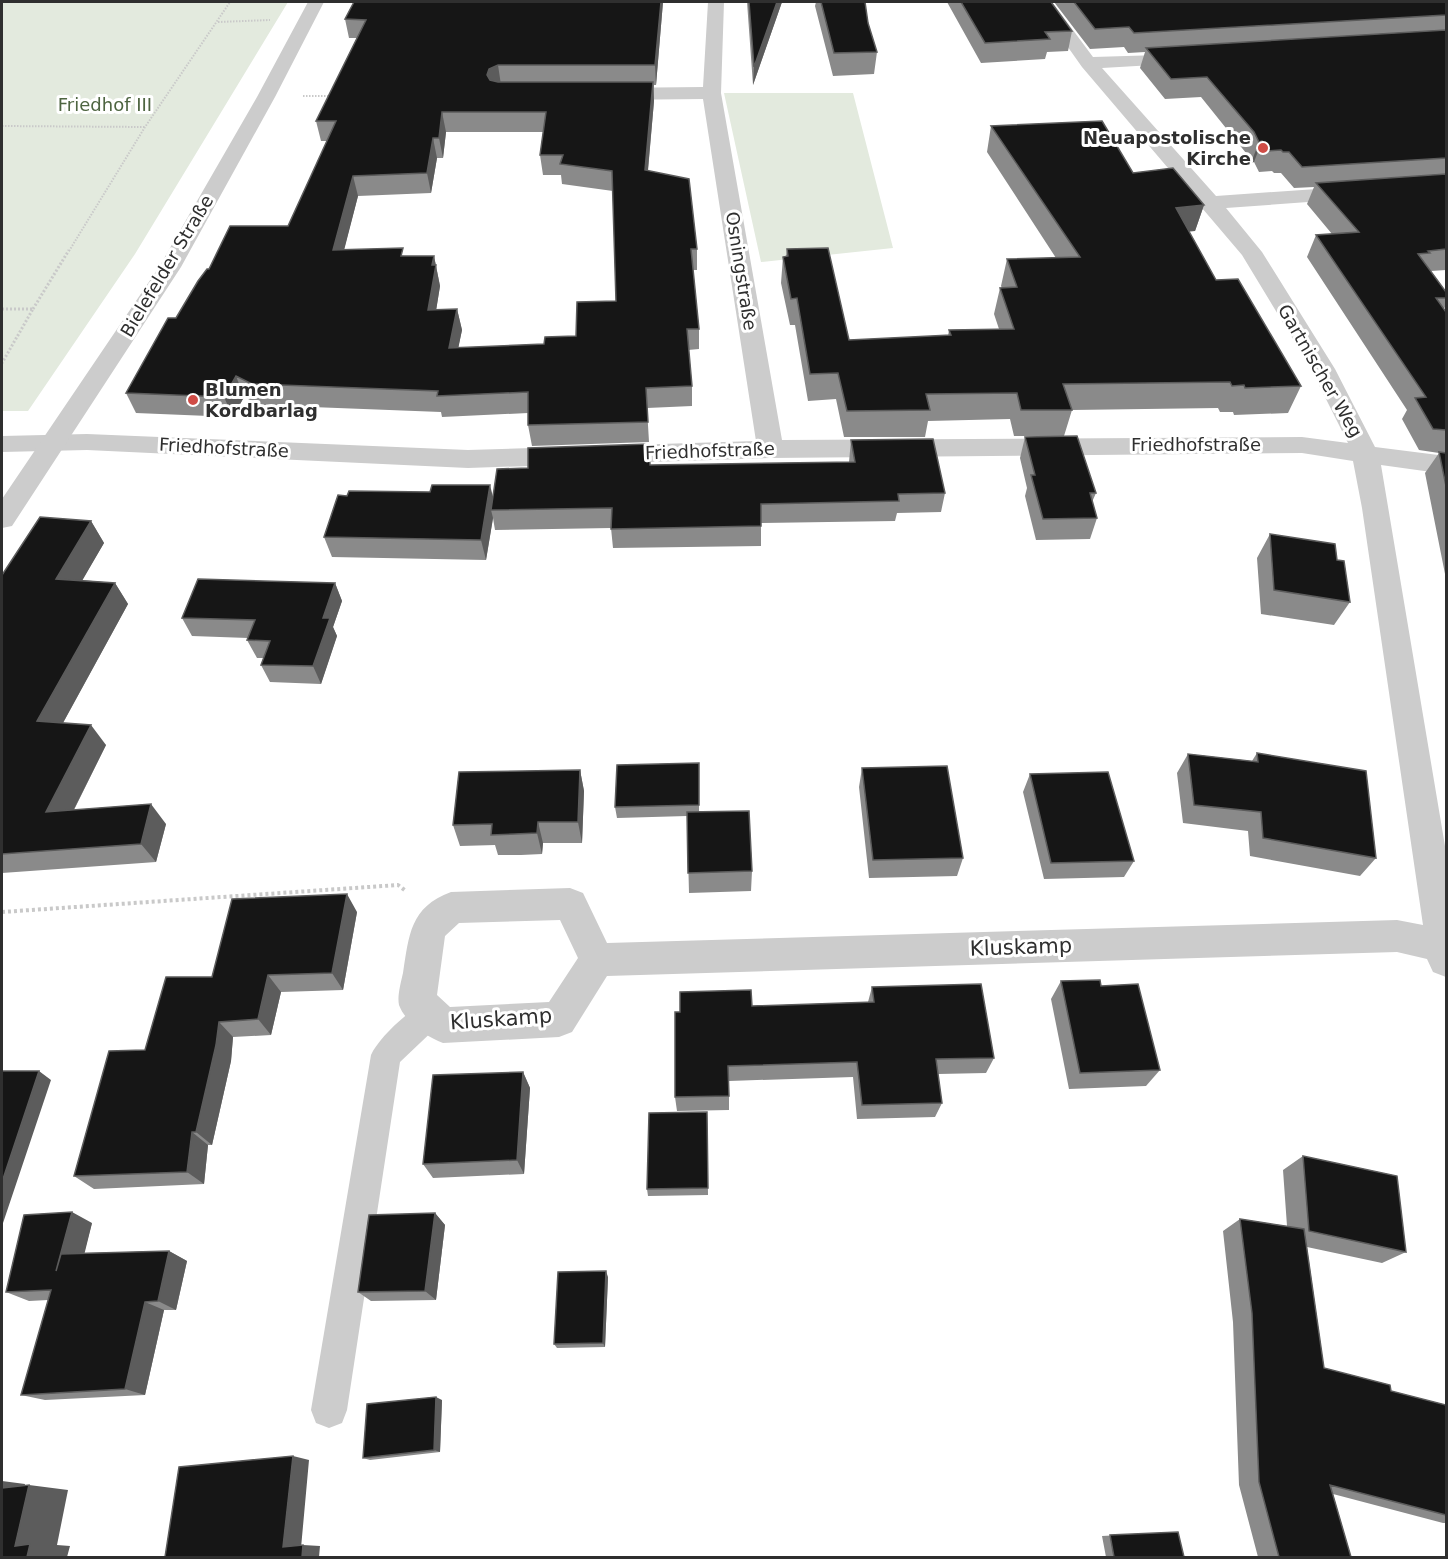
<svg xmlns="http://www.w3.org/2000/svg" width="1448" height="1559" font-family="'DejaVu Sans',sans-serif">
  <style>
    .green { fill: #e3eade }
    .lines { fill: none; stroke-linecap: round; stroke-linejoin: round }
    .path-far2 { stroke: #c9c9c9; stroke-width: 2; stroke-dasharray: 1.5 1.5; stroke-linecap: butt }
    .path-far1 { stroke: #c9c9c9; stroke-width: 3; stroke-dasharray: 2 2; stroke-linecap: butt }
    .path { stroke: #c9c9c9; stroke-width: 4; stroke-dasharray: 3 3; stroke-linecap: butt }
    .service { fill: #ccc; fill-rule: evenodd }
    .minor { fill: #ccc; fill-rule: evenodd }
    .tertiary { fill: #ccc; fill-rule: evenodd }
    .wall { fill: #8a8a8a; fill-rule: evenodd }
    .shaded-wall { fill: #5c5c5c }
    .building { fill: #161616; stroke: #5c5c5c; stroke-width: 1.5; fill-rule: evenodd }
    .poi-dot { fill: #d04c46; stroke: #fff; stroke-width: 2 }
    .labels { text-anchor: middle; stroke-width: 6; stroke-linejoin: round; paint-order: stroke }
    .far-park-label { font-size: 18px; fill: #4e6541; stroke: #fff }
    .far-poi-label { font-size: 18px; font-weight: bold; fill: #2f2f2f; stroke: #fff; text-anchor: end }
    .far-street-label { font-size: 18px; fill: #2f2f2f; stroke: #fff }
    .street-label { font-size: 21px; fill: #2f2f2f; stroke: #fff }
  </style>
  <rect width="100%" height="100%" fill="#fff"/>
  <!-- green -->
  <path class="green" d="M 2,2 L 288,2 L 135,254 L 28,411 L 2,411 Z
    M 724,93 L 853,93 L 893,248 L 761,262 Z"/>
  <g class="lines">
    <!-- path-far2 -->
    <path class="path-far2" d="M 218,22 L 270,20
      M 303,96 L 332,96
      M 2,126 L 145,127
      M 69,251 L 145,127 L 230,2"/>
    <!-- path-far1 -->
    <path class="path-far1" d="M 2,309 L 33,309 L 2,363
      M 33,309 L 69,250"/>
    <!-- path -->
    <path class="path" d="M 2,912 L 398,885 L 406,891"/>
    <!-- service -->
    <path class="service" d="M 430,1000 L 440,1004 L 445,1014 L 440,1024 L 400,1062 L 347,1410 L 342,1423 L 329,1428 L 316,1423 L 311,1410 L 371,1055 C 379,1037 412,1007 430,1000 Z"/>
    <!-- minor -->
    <path class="minor" d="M 708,2 L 724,2 L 721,93 L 782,440 L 1302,437 L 1348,443 L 1311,369 L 1242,255 L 1082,67 L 1036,2 L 1052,2 L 1093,57 L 1194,54 L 1197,58 L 1194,62 L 1188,63 L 1102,68 L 1216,196 L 1446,180 L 1446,192 L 1226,208 L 1262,252 L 1335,369 L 1375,447 L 1446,456 L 1446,474 L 1381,465 L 1446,852 L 1446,977 L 1433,972 L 1427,959 L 1397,952 L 607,976 L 572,1032 L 559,1037 L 443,1043 C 427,1037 405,1022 399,1005 C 397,996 401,982 403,973 C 409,935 410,907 451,892 L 570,888 L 583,893 L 607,943 L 1397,920 L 1423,925 L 1362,508 L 1353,461 L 1302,453 L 770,458 L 468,468 L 87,450 L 2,452 L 2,436 L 87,434 L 468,450 L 756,441 L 703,99 L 609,100 L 602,98 L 600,94 L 602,90 L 609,88 L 703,87 ZM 560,920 L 578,958 L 549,1002 L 450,1007 L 437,995 L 445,936 L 459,923 Z"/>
    <!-- tertiary -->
    <path class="tertiary" d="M 308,2 L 324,2 L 275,97 L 181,267 L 12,526 L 2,528 L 2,499 L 159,267 L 257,97 Z"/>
  </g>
  <!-- wall -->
  <path class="wall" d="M 354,2 L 663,2 L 656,85 L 654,85 L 654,101 L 648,171 L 697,249 L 697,270 L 693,270 L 699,329 L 699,349 L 688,350 L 692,386 L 692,406 L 647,408 L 649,442 L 532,446 L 528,425 L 528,413 L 442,417 L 441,412 L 260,405 L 244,397 L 233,417 L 136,413 L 126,393 L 209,269 L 288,226 L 327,141 L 321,141 L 316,121 L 357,38 L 349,38 L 345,19 ZM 446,132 L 543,132 L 540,155 L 543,175 L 561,175 L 562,184 L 613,191 L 616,301 L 576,336 L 544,344 L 458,348 L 462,330 L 457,309 L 436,310 L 440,286 L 434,256 L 405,256 L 344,249 L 358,196 L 431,193 L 437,158 L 443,158 Z
    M 747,2 L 782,2 L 753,85 Z
    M 816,2 L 865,2 L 868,23 L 877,52 L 874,74 L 833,76 L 815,6 Z
    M 947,2 L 1051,2 L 1072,31 L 1068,51 L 1047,52 L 1045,59 L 981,63 Z
    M 1054,2 L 1446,2 L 1446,270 L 1431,271 L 1446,292 L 1446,305 L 1444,309 L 1446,313 L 1446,579 L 1425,473 L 1439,453 L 1419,450 L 1402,419 L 1407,410 L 1307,257 L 1316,235 L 1332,234 L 1307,204 L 1314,187 L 1294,188 L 1281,173 L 1274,173 L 1272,171 L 1259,172 L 1254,162 L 1251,163 L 1246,153 L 1201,97 L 1165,99 L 1140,68 L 1145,52 L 1128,53 L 1124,47 L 1090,49 Z
    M 991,126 L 1133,173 L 1204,205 L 1195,231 L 1189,231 L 1216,280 L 1301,386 L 1288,413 L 1234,415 L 1233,412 L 1220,412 L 1218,408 L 1072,410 L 1064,436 L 1014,436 L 1010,419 L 928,421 L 925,437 L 844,437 L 836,399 L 808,401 L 795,325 L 790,325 L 781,283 L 783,257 L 786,256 L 787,249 L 849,340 L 948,336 L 949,330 L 999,329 L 994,314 L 1000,288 L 1002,288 L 1001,286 L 1007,259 L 1056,258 L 987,152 Z
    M 1025,437 L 1096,493 L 1092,502 L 1097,518 L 1090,539 L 1036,540 L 1025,496 L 1027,488 L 1020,458 Z
    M 851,440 L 945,493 L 941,512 L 897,513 L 895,521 L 761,523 L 761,546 L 613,548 L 611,528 L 495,530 L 493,518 L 486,560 L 332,557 L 324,537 L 347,496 L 493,497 L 650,465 L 849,462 Z
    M 91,521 L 104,543 L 82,580 L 115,583 L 128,604 L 63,723 L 106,745 L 74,810 L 166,824 L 156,862 L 2,873 L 2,575 Z
    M 1270,534 L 1337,560 L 1350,602 L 1334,625 L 1261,614 L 1257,558 Z
    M 335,583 L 342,601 L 333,627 L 337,636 L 321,684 L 270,682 L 261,665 L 264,658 L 257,658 L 247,640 L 248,638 L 192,636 L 182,618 Z
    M 1257,753 L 1376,858 L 1360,876 L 1250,856 L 1248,831 L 1183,823 L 1177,773 L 1188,754 L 1252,761 Z
    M 699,763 L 699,812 L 752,871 L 751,891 L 689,893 L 687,816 L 617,818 L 615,807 Z
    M 862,768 L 963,858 L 957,876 L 869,878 L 859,787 Z
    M 580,770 L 584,791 L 582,843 L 543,843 L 542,854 L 521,855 L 498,855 L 495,845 L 460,846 L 453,825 Z
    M 1030,774 L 1134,861 L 1124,877 L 1044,879 L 1023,792 Z
    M 357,912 L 343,990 L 281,992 L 271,1035 L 233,1037 L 231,1061 L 212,1145 L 208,1145 L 204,1184 L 94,1189 L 74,1176 L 145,1050 L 212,977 Z
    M 1061,981 L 1101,986 L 1160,1070 L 1146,1086 L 1069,1089 L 1051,999 Z
    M 872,987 L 994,1058 L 986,1073 L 938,1074 L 942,1103 L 935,1117 L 857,1119 L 853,1077 L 729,1081 L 729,1110 L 677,1111 L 675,1097 L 752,1006 L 868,1002 Z
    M 523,1072 L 530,1088 L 524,1174 L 433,1178 L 423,1164 Z
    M 707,1112 L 708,1195 L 648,1196 L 647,1189 Z
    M 1303,1156 L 1406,1252 L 1382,1263 L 1307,1247 L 1324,1368 L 1391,1391 L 1446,1405 L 1446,1523 L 1443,1523 L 1333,1494 L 1351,1557 L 1258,1557 L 1239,1485 L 1233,1322 L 1223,1231 L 1240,1219 L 1287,1226 L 1283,1170 Z
    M 435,1213 L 445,1225 L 436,1300 L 371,1301 L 358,1292 Z
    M 92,1223 L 84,1253 L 169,1251 L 187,1261 L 176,1310 L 164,1310 L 145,1395 L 45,1400 L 21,1395 L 48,1300 L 29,1301 L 6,1292 Z
    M 608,1277 L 605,1347 L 557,1348 L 554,1344 Z
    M 442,1400 L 440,1452 L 370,1460 L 363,1458 Z
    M 1178,1532 L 1184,1557 L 1106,1557 L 1102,1536 Z"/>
  <!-- shaded-wall -->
  <path class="shaded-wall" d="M 661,2 L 663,2 L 656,85 L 655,65 Z
    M 777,2 L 782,2 L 753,85 L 754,67 Z
    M 498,65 L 501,85 L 492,88 L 487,75 L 489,69 Z
    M 653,82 L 654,101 L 646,191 L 645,170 Z
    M 442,112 L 446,132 L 443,158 L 439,138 Z
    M 433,138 L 437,158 L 431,193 L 427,173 Z
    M 1262,141 L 1254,162 L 1251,163 L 1259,142 Z
    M 353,176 L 358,196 L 339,270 L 333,250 Z
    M 1204,205 L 1195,231 L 1167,234 L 1176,208 Z
    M 434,256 L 440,286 L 433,330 L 428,310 L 432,265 Z
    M 457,309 L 462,330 L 454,369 L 449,348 Z
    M 236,376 L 244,397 L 233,417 L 224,397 Z
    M 490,485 L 495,505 L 491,510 L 493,518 L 486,560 L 481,540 Z
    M 91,521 L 104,543 L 71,600 L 56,579 Z
    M 115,583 L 128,604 L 53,741 L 37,721 Z
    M 335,583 L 342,601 L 333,627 L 337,636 L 321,684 L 313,666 L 323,618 Z
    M 91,725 L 106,745 L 63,831 L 46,812 Z
    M 580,770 L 584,791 L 582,843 L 578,822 Z
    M 151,804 L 166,824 L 156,862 L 141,844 Z
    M 538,822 L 543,843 L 542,854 L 537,833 Z
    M 347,894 L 357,912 L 343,990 L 332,973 Z
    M 268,975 L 281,992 L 271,1035 L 258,1019 Z
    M 219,1022 L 233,1037 L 231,1061 L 212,1145 L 196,1132 Z
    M 39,1071 L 51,1080 L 2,1226 L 2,1182 Z
    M 523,1072 L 530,1088 L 524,1174 L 517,1160 Z
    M 192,1132 L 208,1145 L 204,1184 L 187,1172 Z
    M 72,1212 L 92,1223 L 78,1280 L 56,1271 Z
    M 435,1213 L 445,1225 L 436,1300 L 425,1291 Z
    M 169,1251 L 187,1261 L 176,1310 L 158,1301 Z
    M 606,1271 L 608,1277 L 605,1347 L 603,1343 Z
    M 145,1302 L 164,1310 L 145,1395 L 125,1389 Z
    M 436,1397 L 442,1400 L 440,1452 L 434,1450 Z
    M 293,1456 L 309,1460 L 301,1548 L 283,1547 Z
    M 2,1481 L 25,1484 L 23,1494 L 2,1492 Z
    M 29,1485 L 68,1490 L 57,1545 L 70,1546 L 67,1557 L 27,1557 L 15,1546 Z
    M 303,1545 L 320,1546 L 319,1557 L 302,1557 Z"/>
  <!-- building -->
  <path class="building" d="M 354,2 L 661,2 L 655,65 L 498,65 L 489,69 L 487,75 L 490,80 L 498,82 L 653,82 L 645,170 L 689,179 L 697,249 L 691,249 L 699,329 L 687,329 L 692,386 L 646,388 L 648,422 L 528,425 L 528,392 L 437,396 L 438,391 L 252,384 L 236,376 L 224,397 L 126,393 L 168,318 L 176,318 L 198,281 L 207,269 L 209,269 L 230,226 L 288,226 L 336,121 L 316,121 L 366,20 L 345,19 ZM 442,112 L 546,112 L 540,155 L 563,155 L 560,164 L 612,171 L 616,301 L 577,302 L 576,336 L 545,337 L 544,344 L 449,348 L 457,309 L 428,310 L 436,265 L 432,265 L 434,256 L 401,256 L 403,248 L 333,250 L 353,176 L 427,173 L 433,138 L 439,138 Z
    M 749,2 L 777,2 L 754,67 Z
    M 821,2 L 865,2 L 868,23 L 877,52 L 834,53 Z
    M 961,2 L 1051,2 L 1072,31 L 1045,32 L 1050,39 L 985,43 Z
    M 1074,2 L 1446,2 L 1446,15 L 1134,33 L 1129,27 L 1095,29 Z
    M 1446,30 L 1446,158 L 1302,167 L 1289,152 L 1283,152 L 1281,150 L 1267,151 L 1262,141 L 1259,142 L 1254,132 L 1207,77 L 1171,79 L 1146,48 Z
    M 1102,121 L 1133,173 L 1173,168 L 1204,205 L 1176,208 L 1216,280 L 1238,279 L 1301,386 L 1245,388 L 1244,385 L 1232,386 L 1230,382 L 1063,384 L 1072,410 L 1021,410 L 1017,393 L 926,394 L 930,410 L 847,411 L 838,373 L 810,374 L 797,298 L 791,299 L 783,257 L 788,256 L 787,249 L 828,248 L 849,340 L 951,335 L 949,330 L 1014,329 L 1000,288 L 1017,287 L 1007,259 L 1080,257 L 991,126 Z
    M 1446,174 L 1446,249 L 1428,251 L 1430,253 L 1418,254 L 1446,292 L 1446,298 L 1436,298 L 1446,312 L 1446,430 L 1433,429 L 1415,398 L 1426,397 L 1316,235 L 1359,232 L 1316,183 Z
    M 1077,436 L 1096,493 L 1090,493 L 1097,518 L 1043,519 L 1031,475 L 1035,475 L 1025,437 Z
    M 933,439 L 945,493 L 898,494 L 899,501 L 761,504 L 761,526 L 611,529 L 612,508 L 491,510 L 497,469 L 528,468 L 528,448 L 649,444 L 650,465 L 855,462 L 851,440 Z
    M 1439,452 L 1446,453 L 1446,486 Z
    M 432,485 L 490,485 L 481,540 L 324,537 L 338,495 L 347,496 L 349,491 L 430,492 Z
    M 40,517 L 91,521 L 56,579 L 115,583 L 37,721 L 91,725 L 46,812 L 151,804 L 141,844 L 2,854 L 2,575 Z
    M 1270,534 L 1335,544 L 1337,560 L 1344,561 L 1350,602 L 1274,590 Z
    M 198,579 L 335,583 L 323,618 L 330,618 L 313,666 L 261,665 L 270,641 L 247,640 L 255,620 L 182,618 Z
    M 1257,753 L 1366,771 L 1376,858 L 1263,838 L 1261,812 L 1194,805 L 1188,754 L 1258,762 Z
    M 699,763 L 699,805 L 615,807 L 617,765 Z
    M 947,766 L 963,858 L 873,860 L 862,768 Z
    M 580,770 L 578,822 L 538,822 L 537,833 L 515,834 L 491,835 L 492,824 L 453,825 L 459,772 Z
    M 1108,772 L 1134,861 L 1051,863 L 1030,774 Z
    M 749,811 L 752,871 L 688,873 L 687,812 Z
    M 347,894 L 332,973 L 268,975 L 258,1019 L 219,1022 L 216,1045 L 196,1132 L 192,1132 L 187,1172 L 74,1176 L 109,1051 L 145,1050 L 166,977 L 212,977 L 232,899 Z
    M 1100,980 L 1101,986 L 1138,984 L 1160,1070 L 1080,1073 L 1061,981 Z
    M 981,984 L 994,1058 L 936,1059 L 942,1103 L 862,1105 L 857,1062 L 728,1066 L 729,1096 L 675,1097 L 675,1012 L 680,1012 L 680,992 L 751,990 L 752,1006 L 874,1002 L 872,987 Z
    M 2,1071 L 39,1071 L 2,1182 Z
    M 523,1072 L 517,1160 L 423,1164 L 433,1075 Z
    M 707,1112 L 708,1188 L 647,1189 L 649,1113 Z
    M 1303,1156 L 1397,1176 L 1406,1252 L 1309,1231 Z
    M 72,1212 L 56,1271 L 61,1254 L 169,1251 L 158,1301 L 145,1302 L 125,1389 L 21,1395 L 51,1290 L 6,1292 L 24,1215 Z
    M 435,1213 L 425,1291 L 358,1292 L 369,1215 Z
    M 1240,1219 L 1304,1229 L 1324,1368 L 1390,1385 L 1391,1391 L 1446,1405 L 1446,1515 L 1330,1485 L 1351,1557 L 1279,1557 L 1259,1482 L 1252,1313 Z
    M 606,1271 L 603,1343 L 554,1344 L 558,1272 Z
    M 436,1397 L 434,1450 L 363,1458 L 367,1404 Z
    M 293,1456 L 283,1547 L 303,1545 L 302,1557 L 165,1557 L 179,1467 Z
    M 29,1485 L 15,1546 L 30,1544 L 27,1557 L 2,1557 L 2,1488 Z
    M 1178,1532 L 1184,1557 L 1114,1557 L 1110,1535 Z"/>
  <!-- markers -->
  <g class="poi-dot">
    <circle cx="1263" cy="148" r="6"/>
    <circle cx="193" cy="400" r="6"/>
  </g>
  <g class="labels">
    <!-- far-park labels -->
    <g class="far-park-label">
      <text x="105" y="111">Friedhof III</text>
    </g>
    <!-- far-poi labels -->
    <g class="far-poi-label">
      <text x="1251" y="144">Neuapostolische<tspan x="1251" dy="21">Kirche</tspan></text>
      <text x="205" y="396" text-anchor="start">Blumen<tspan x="205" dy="21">Kordbarlag</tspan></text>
    </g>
    <!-- far-street labels -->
    <g class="far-street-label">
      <text transform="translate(167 266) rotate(-59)" y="6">Bielefelder Straße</text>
      <text transform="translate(741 271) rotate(81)" y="6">Osningstraße</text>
      <text transform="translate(1320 371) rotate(60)" y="6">Gartnischer Weg</text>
      <text x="1196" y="451">Friedhofstraße</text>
      <text transform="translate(224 448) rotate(3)" y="6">Friedhofstraße</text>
      <text transform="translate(710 451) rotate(-2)" y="6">Friedhofstraße</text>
    </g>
    <!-- street labels -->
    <g class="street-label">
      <text transform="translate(1021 947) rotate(-2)" y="7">Kluskamp</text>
      <text transform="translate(501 1019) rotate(-4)" y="7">Kluskamp</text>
    </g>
  </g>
  <!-- border -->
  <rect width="1448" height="1559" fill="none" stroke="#2f2f2f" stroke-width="6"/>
</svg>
